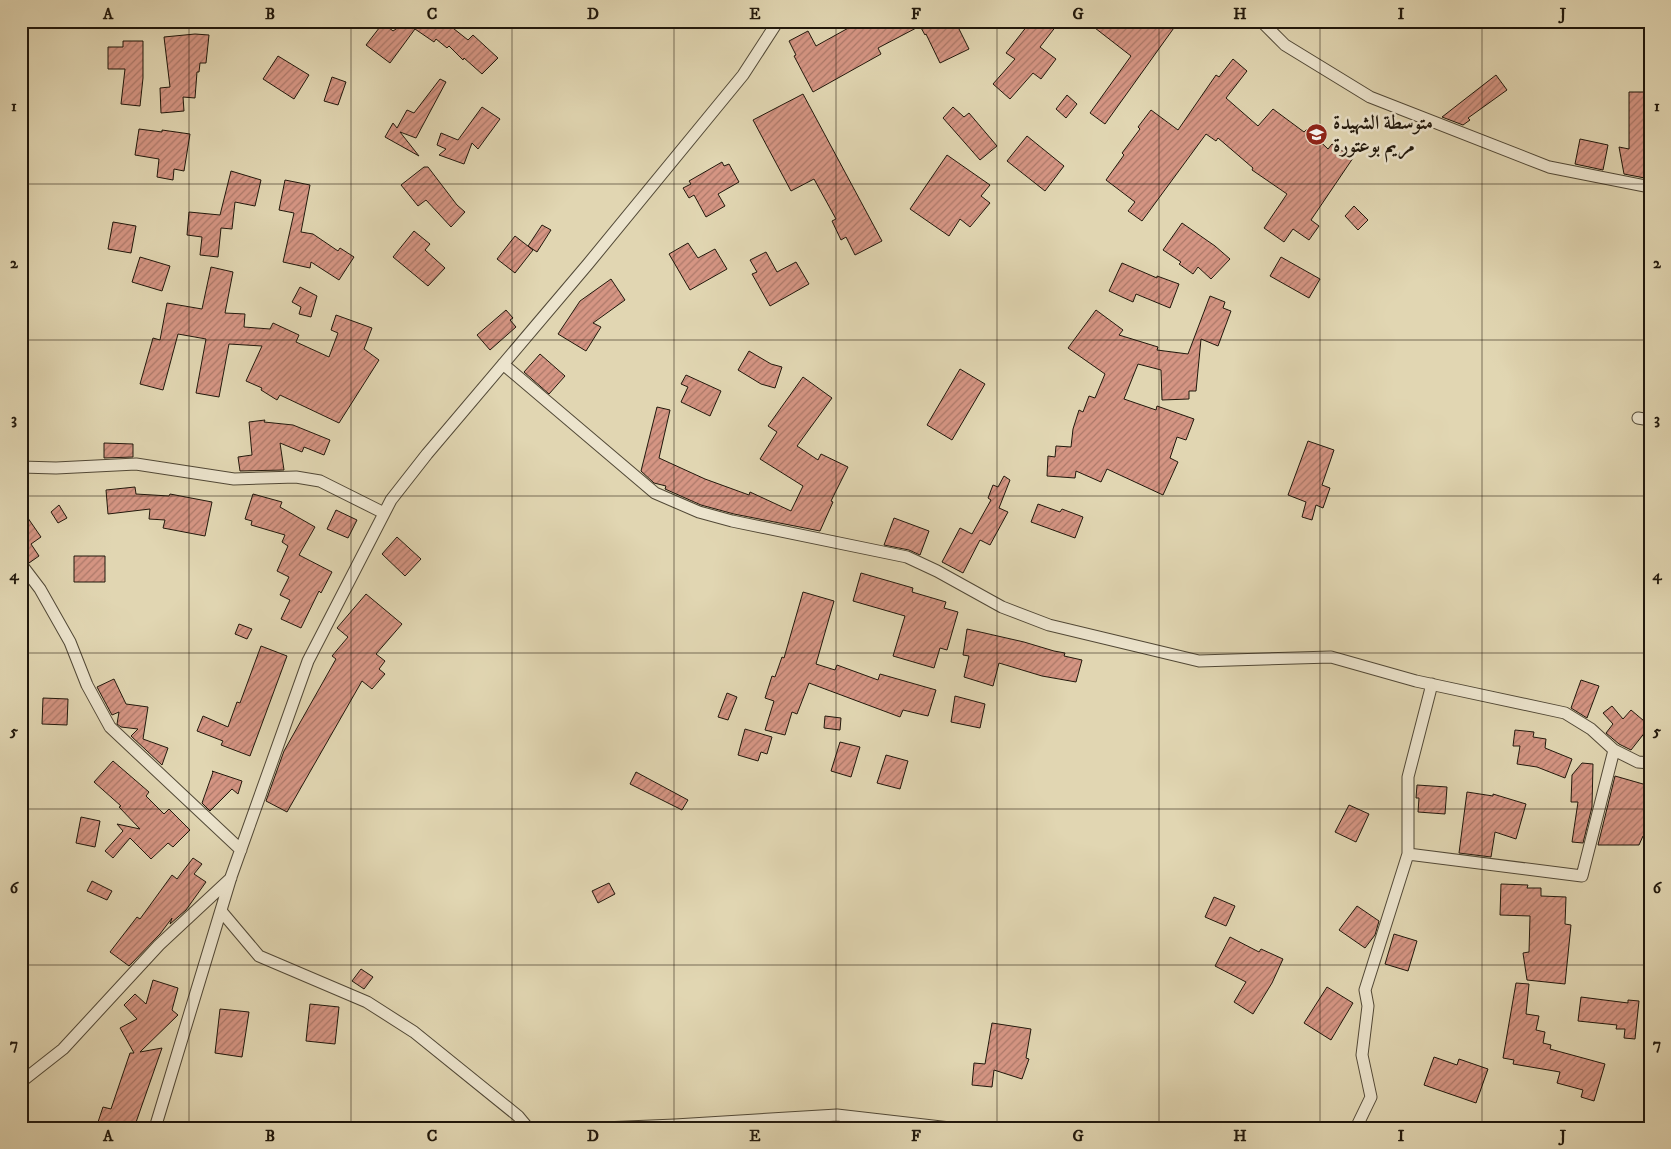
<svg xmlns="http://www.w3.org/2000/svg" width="1671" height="1149" font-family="'IM FELL DW Pica',Amiri,serif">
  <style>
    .building { fill: url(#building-hatch); stroke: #21180c }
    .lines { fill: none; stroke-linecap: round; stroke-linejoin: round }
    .minor-casing { stroke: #514836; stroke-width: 13 }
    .minor { stroke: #ece4cd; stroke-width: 11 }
    .grid { fill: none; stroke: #21180c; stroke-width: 1; stroke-opacity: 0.55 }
    .labels { text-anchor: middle; stroke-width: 5; stroke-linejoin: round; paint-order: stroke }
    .poi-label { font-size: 20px; font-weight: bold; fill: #21180c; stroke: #ece4cd; text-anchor: start }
    .neatline { fill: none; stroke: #21180c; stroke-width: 2 }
    .grid-label { font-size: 16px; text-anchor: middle; font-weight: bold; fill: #21180c }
  </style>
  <defs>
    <pattern id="building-hatch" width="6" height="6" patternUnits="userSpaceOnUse" patternTransform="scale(1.25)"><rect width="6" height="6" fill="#d59583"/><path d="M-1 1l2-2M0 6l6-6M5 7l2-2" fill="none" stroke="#ac796a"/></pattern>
  </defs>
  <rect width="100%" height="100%" fill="#e1d6b2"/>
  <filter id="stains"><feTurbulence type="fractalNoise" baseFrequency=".004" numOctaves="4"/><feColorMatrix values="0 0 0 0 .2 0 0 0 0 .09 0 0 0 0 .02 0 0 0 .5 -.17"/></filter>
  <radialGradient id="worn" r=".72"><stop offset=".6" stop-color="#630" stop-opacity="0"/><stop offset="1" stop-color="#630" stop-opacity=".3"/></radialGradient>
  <!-- building -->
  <path class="building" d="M 402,21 L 444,21 L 468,40 L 473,35 L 498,58 L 482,74 L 464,58 L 463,60 L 449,46 L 447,48 L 436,39 L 434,42 L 415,29 L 390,63 L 366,45 L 383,23 L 393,31 L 405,23 Z
    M 861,21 L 955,21 L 969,49 L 940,63 L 926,34 L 925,35 L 920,26 L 878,48 L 881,54 L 813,92 L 794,56 L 796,55 L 789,41 L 808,31 L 816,46 Z
    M 1031,21 L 1060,21 L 1040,47 L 1056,59 L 1041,79 L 1033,73 L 1010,99 L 993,84 L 1015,59 L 1006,53 Z
    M 1086,21 L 1170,21 L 1176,25 L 1105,124 L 1090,113 L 1131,56 Z
    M 195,34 L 209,35 L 206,63 L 200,63 L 199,72 L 197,72 L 195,98 L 183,97 L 184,111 L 161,113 L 160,88 L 170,87 L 164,37 Z
    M 123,41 L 143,41 L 143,78 L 140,106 L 121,104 L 125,69 L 108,69 L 108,47 L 123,47 Z
    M 278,56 L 309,75 L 294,99 L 263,79 Z
    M 1233,59 L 1247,71 L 1226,98 L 1258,126 L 1273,109 L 1304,132 L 1307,129 L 1328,149 L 1332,144 L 1353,158 L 1311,220 L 1319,226 L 1309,240 L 1293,229 L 1284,242 L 1264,228 L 1287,194 L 1252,170 L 1253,168 L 1218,138 L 1216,141 L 1206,134 L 1142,221 L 1128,211 L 1135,202 L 1106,180 L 1124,155 L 1122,153 L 1140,129 L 1138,127 L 1151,110 L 1178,130 L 1216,75 L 1219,77 Z
    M 1496,75 L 1507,90 L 1468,118 L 1470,120 L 1463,125 L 1442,117 Z
    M 332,77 L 346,82 L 338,105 L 324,101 Z
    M 440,79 L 446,82 L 416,138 L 400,132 L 419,156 L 385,137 L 393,123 L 397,128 L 407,110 L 414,113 Z
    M 1629,92 L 1650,92 L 1650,179 L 1624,174 L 1619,147 L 1629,149 Z
    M 803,94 L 882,241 L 855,255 L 846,237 L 841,240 L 832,221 L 836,219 L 814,179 L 791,191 L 753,120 Z
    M 1067,95 L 1077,104 L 1066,118 L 1056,109 Z
    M 482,107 L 500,119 L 478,149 L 472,143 L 464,164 L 439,155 L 446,149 L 437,145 L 441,133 L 458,140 Z
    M 953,107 L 964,117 L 969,113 L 997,146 L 980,160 L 943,118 Z
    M 139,129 L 162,132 L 162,130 L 190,134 L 184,171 L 174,169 L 173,180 L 157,177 L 159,159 L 135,155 Z
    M 1027,136 L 1064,166 L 1045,191 L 1007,161 Z
    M 1580,139 L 1608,145 L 1603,170 L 1575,164 Z
    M 947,155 L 990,185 L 981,196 L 990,203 L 970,227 L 960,219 L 949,236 L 910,209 Z
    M 722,162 L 724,166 L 729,164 L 739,182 L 718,194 L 725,206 L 706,217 L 694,195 L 689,198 L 683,188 L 691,184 L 689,181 Z
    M 424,167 L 428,167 L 457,205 L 465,212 L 451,227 L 426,200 L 418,206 L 401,185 Z
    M 231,171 L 261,180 L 255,206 L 235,202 L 232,229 L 221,228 L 218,257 L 200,255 L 202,237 L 187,235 L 189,212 L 220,215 Z
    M 285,180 L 310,185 L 301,232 L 313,234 L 338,251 L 340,248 L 354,257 L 339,280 L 311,262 L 310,268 L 283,262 L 294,213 L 279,210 Z
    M 1354,206 L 1368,220 L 1358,230 L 1345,216 Z
    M 113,222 L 136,226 L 131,253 L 108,249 Z
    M 1182,223 L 1215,246 L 1230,259 L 1211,279 L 1198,267 L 1193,274 L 1179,264 L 1181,262 L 1163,250 Z
    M 542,225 L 551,230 L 537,252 L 528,246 Z
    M 414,231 L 430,244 L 425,250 L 445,268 L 428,286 L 393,257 Z
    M 515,236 L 533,250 L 515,273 L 497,259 Z
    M 688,243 L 698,258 L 715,249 L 727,269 L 690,290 L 669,254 Z
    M 766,252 L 777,272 L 796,262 L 809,284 L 770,306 L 752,274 L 757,272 L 750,260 Z
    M 140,257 L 170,266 L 162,291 L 132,282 Z
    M 1281,257 L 1320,279 L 1309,298 L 1270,276 Z
    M 1122,263 L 1157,278 L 1157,276 L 1179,284 L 1170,308 L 1136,294 L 1133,302 L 1109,291 Z
    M 211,267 L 233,272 L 225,313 L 245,314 L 244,327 L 270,329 L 273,323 L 299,335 L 296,342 L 329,357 L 338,333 L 331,330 L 336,315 L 372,328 L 364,349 L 379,360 L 339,423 L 280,395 L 277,400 L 261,390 L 262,388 L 246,381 L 262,346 L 229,344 L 219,397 L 196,393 L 206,339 L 178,334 L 163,390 L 140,384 L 153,338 L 160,340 L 167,303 L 202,309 Z
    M 611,279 L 625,300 L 593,323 L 601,327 L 586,351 L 558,334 L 580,301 Z
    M 300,287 L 317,296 L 311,317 L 299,314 L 301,307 L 292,302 Z
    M 1210,296 L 1225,302 L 1223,308 L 1231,311 L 1218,346 L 1201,339 L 1196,391 L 1189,391 L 1189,399 L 1162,400 L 1161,370 L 1138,364 L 1124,399 L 1156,410 L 1157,406 L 1194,419 L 1186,440 L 1177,437 L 1170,458 L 1178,462 L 1163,495 L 1107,469 L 1101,482 L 1076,471 L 1075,478 L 1047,476 L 1048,456 L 1055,457 L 1056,446 L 1071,447 L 1073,429 L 1079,410 L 1083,412 L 1089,396 L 1095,398 L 1105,374 L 1068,348 L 1096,310 L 1123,330 L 1119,335 L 1158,347 L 1157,350 L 1188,354 Z
    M 506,310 L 513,318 L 510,320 L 516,327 L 490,350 L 477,335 Z
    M 749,351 L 771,364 L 782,367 L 775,388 L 761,384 L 738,370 Z
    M 540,354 L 565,376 L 549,394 L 524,372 Z
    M 960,369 L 985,384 L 952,440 L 927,425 Z
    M 686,375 L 721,391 L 710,416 L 681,402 L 688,387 L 681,384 Z
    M 803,377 L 832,398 L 797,446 L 818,460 L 821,454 L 848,467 L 831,501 L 833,502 L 820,531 L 734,514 L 701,505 L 665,489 L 666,486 L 654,483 L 641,471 L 657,407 L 670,410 L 659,458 L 705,479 L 749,495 L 750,492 L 791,511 L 803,486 L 760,459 L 777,432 L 768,426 Z
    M 265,420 L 264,422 L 293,425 L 330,440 L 324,455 L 304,447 L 302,452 L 280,443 L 284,470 L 240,471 L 238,457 L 252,455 L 249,422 Z
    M 1308,441 L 1334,450 L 1322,485 L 1330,488 L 1323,508 L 1316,505 L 1312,520 L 1302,517 L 1306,502 L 1288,495 Z
    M 104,443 L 133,444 L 133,457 L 104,458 Z
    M 1004,476 L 1010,480 L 999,508 L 1008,512 L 990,545 L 980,540 L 963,573 L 942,562 L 960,528 L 972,534 L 991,500 L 988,498 L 993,485 L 998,487 Z
    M 135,487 L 136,494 L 169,496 L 170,494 L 212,502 L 205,536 L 163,528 L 165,520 L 149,519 L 150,509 L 108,514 L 106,490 Z
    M 253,494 L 282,502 L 280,507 L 315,527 L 299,555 L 332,572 L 321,593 L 319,591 L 301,628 L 281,619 L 290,600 L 280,595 L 289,577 L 277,571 L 288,546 L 282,542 L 285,535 L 251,525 L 252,521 L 245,519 Z
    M 1038,504 L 1060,512 L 1062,509 L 1083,517 L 1075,538 L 1031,522 Z
    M 59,505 L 67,518 L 58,523 L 51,512 Z
    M 21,508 L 41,537 L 31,544 L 39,556 L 29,563 L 24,557 L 21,557 Z
    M 336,510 L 357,520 L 348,538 L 327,529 Z
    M 894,518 L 929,531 L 920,555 L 909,550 L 884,545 Z
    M 397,537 L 421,559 L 405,576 L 382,554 Z
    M 74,556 L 105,556 L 105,582 L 74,582 Z
    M 861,573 L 913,588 L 912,592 L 946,602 L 944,608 L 958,612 L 947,650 L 940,648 L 934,668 L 893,656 L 905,616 L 853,601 Z
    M 803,592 L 834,601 L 816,664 L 835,670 L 837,665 L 878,680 L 880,674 L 936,690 L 928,716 L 903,710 L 900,717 L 809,683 L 797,714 L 792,712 L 785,735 L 765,730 L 774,701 L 765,698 L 772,676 L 775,677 L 782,657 L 784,658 Z
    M 366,594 L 402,624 L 376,654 L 385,661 L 379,669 L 385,674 L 372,689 L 362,681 L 287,812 L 266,801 L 284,751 L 336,659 L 332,656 L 348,637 L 337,628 Z
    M 239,624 L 252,629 L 247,639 L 235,634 Z
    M 967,629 L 1024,642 L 1054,651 L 1065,653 L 1064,656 L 1082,660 L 1076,682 L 1042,676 L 999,663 L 993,686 L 964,677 L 969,656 L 963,655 Z
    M 261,646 L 287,656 L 250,756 L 221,745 L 223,741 L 197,731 L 203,716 L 228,727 L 237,702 L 240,703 Z
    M 114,679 L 126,704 L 148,707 L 143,739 L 168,748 L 162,765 L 131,736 L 138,729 L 121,727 L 117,724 L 119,712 L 112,715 L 97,687 Z
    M 1581,680 L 1599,686 L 1587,718 L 1571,708 Z
    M 727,693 L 737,697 L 728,720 L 718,717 Z
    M 955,696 L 985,704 L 980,728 L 951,722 Z
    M 43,698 L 68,699 L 67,725 L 42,724 Z
    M 1612,706 L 1623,719 L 1631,710 L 1650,726 L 1631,750 L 1619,744 L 1606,733 L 1613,724 L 1603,713 Z
    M 825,716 L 841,718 L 840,730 L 824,728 Z
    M 745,729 L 772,737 L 767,754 L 761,752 L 758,761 L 738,755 Z
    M 1515,730 L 1534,732 L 1533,737 L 1546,739 L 1545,748 L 1572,759 L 1565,778 L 1537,767 L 1517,764 L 1520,746 L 1513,746 Z
    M 840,742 L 860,747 L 851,777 L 831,771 Z
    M 886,755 L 908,761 L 900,789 L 877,783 Z
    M 113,761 L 149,792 L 146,796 L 164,814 L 169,809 L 190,830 L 173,847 L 168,843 L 151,859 L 130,838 L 113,858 L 105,851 L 123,831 L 117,824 L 140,829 L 119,807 L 121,806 L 94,782 Z
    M 1582,763 L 1593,764 L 1592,807 L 1583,843 L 1572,842 L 1578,802 L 1571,802 L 1572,775 Z
    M 212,771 L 242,781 L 238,794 L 232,789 L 210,811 L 202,803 L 213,772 Z
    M 636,772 L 688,800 L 682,810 L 630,784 Z
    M 1615,776 L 1650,786 L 1650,838 L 1643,836 L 1639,845 L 1598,845 Z
    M 1417,785 L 1447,787 L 1445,814 L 1418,812 L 1419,798 L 1416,798 Z
    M 1467,792 L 1493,796 L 1493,794 L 1526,804 L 1516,839 L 1495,832 L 1491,857 L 1459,853 Z
    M 1349,805 L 1369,814 L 1356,842 L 1335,832 Z
    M 81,817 L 100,821 L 95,847 L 76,843 Z
    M 193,858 L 202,864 L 194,874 L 206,882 L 186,910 L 170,924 L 172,918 L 160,934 L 129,966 L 110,952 L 137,917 L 140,919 L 172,875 L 177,879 Z
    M 92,881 L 112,891 L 107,900 L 87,891 Z
    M 609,883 L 615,894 L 598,903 L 592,891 Z
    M 1501,884 L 1528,885 L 1527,888 L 1541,888 L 1541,896 L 1566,897 L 1565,924 L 1571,925 L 1565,984 L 1527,980 L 1523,953 L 1529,952 L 1530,916 L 1500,915 Z
    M 1214,897 L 1235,906 L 1226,926 L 1205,917 Z
    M 1357,906 L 1379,921 L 1375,935 L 1365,948 L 1339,930 Z
    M 1394,934 L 1417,941 L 1408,971 L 1385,964 Z
    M 1230,937 L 1259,952 L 1261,949 L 1283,959 L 1272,983 L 1253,1014 L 1234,1002 L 1246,982 L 1215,966 Z
    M 361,969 L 373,977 L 364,989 L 352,981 Z
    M 153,980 L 178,988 L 172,1010 L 178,1015 L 140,1052 L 162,1048 L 134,1128 L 96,1128 L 103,1107 L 111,1109 L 130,1053 L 134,1053 L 120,1028 L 137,1019 L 124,1005 L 135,994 L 146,1004 Z
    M 1516,983 L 1529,984 L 1526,1014 L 1539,1016 L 1536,1030 L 1545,1032 L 1543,1043 L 1551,1045 L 1550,1049 L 1605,1064 L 1594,1101 L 1581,1097 L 1583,1090 L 1557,1083 L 1560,1072 L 1513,1064 L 1514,1060 L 1503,1058 Z
    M 1327,987 L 1353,1003 L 1331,1040 L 1304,1023 Z
    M 1581,997 L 1628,1003 L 1628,1000 L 1639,1001 L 1635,1039 L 1624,1038 L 1625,1029 L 1616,1029 L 1617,1025 L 1578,1021 Z
    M 310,1004 L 339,1007 L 335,1044 L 306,1041 Z
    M 220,1009 L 249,1012 L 242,1057 L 215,1053 Z
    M 992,1023 L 1031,1029 L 1026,1058 L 1029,1059 L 1022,1079 L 994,1070 L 992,1087 L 972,1085 L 974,1063 L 985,1064 Z
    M 1434,1057 L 1457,1065 L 1459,1059 L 1488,1069 L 1476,1103 L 1424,1085 Z"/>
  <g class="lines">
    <defs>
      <path id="minor" d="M 1261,21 L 1285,45 L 1370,97 L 1549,167 L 1650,187
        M 503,364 L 655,493 L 699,512 L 732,521 L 907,557 L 937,571 L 1002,607 L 1049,625 L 1199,661 L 1331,657 L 1416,681 L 1565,713 L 1591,729 L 1614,750 L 1638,762 L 1650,763
        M 1638,418 L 1650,420
        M 21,467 L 56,468 L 136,464 L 234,479 L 296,477 L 320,481 L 384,513
        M 21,564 L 40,589 L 70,642 L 87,685 L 110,727 L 241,850
        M 1408,854 L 1582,876 L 1614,750
        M 221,911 L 259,956 L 367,1002 L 414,1032 L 518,1116 L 528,1128
        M 21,1082 L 63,1049 L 159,945 L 231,878
        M 155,1128 L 231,877 L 308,661 L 391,500 L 427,454 L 588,264 L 743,75 L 778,21
        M 603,1128 L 675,1125 L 837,1115 L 950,1128
        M 1356,1128 L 1371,1097 L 1362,1055 L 1368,1006 L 1365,990 L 1408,854 L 1408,777 L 1432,684"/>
    </defs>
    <!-- minor casing -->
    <use href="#minor" class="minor-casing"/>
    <!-- minor -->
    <use href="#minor" class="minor"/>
  </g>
  <!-- grid -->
  <path class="grid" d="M 189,21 L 189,1128M 351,21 L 351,1128M 512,21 L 512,1128M 674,21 L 674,1128M 836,21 L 836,1128M 997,21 L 997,1128M 1159,21 L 1159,1128M 1320,21 L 1320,1128M 1482,21 L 1482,1128M 21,184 L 1650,184M 21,340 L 1650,340M 21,496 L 1650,496M 21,653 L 1650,653M 21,809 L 1650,809M 21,965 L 1650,965"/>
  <!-- icons -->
  <defs>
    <symbol id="school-disc" viewBox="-11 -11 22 22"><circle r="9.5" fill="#8f2418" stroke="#ece4cd"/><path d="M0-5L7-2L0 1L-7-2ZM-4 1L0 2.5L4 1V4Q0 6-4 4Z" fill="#fff"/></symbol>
  </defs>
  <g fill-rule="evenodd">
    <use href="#school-disc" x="1304" y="122" width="25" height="25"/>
  </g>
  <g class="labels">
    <!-- poi labels -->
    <g class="poi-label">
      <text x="1333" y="129">متوسطة الشهيدة<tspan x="1333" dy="23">مريم بوعتورة</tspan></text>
    </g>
  </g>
  <!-- margin -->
  <rect width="1671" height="1149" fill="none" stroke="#e1d6b2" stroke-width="55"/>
  <rect x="28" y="28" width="1616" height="1094" class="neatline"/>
  <g class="grid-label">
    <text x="108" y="19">A</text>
    <text x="270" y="19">B</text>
    <text x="432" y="19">C</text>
    <text x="593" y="19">D</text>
    <text x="755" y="19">E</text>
    <text x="916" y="19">F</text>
    <text x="1078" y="19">G</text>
    <text x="1240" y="19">H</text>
    <text x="1401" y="19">I</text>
    <text x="1563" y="19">J</text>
    <text x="14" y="111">1</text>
    <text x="1657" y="111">1</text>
    <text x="14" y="268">2</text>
    <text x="1657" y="268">2</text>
    <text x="14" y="424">3</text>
    <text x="1657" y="424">3</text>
    <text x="14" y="580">4</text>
    <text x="1657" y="580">4</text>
    <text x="14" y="736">5</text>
    <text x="1657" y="736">5</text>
    <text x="14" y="893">6</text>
    <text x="1657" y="893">6</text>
    <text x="14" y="1049">7</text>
    <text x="1657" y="1049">7</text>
    <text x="108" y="1141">A</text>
    <text x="270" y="1141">B</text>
    <text x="432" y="1141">C</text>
    <text x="593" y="1141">D</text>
    <text x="755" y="1141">E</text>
    <text x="916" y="1141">F</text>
    <text x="1078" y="1141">G</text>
    <text x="1240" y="1141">H</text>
    <text x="1401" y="1141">I</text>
    <text x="1563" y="1141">J</text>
  </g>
  <rect width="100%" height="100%" filter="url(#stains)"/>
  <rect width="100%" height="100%" fill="url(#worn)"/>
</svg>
